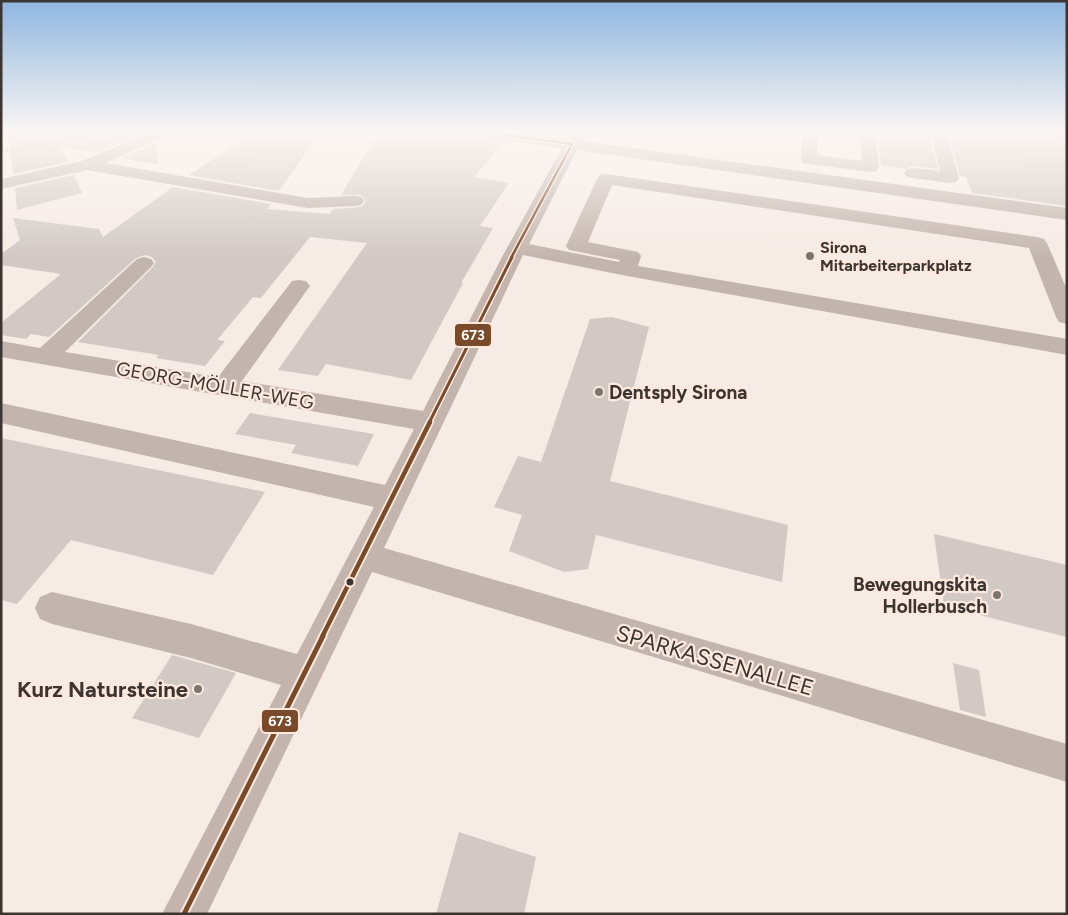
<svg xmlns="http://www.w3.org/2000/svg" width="1068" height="915" font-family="Figtree,sans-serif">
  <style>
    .building { fill: #d2c9c4 }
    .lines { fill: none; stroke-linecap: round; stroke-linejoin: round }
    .path { stroke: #b3a9a4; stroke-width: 2; stroke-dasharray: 2.5 2.5; stroke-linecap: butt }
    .minor { fill: #c3b5ad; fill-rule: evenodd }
    .bus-1-far3-casing { stroke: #fde9de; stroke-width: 5 }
    .bus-1-far2-casing { stroke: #fde9de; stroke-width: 6 }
    .bus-1-far1-casing { stroke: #fde9de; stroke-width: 8 }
    .bus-1-casing { stroke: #fde9de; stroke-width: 9 }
    .bus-1-far3 { stroke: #7a4b2a; stroke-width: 2.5 }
    .bus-1-far2 { stroke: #7a4b2a; stroke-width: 3 }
    .bus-1-far1 { stroke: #7a4b2a; stroke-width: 4.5 }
    .bus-1 { stroke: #7a4b2a; stroke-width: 5 }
    .poi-dot { fill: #7c746f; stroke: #fde9de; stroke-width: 2 }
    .bus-dot { fill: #3b3430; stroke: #fde9de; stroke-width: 2 }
    .labels { text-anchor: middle; stroke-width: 4.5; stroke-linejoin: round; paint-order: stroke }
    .far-poi-label { font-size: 16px; font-weight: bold; fill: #3b3430; stroke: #fde9de; text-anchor: start }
    .street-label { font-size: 19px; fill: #3b3430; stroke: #fde9de }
    .poi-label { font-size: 19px; font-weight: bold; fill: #3b3430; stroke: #fde9de; text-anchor: start }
    .near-street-label { font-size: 22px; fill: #3b3430; stroke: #fde9de }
    .near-poi-label { font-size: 22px; font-weight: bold; fill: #3b3430; stroke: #fde9de; text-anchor: end }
    .line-badge { stroke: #fde9de; stroke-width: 2 }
    .badge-label { font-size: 14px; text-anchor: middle; font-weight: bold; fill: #fff }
  </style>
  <rect width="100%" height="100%" fill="#f6ebe5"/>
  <!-- building -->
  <path class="building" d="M 21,131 L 149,131 L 96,153 L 60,146 L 68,162 L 13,174 L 9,134 Z
    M 256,131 L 322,131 L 279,191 L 189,175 Z
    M 446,131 L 468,131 L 478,138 L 503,142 L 474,177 L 509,183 L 480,226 L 493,228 L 461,283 L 463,283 L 411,380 L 326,364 L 318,376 L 278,370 L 367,243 L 310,237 L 261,298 L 253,297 L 217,340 L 225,341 L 205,366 L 156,358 L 159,355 L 78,342 L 152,268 L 156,262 L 152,257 L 145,255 L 136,258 L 49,337 L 31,334 L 26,339 L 1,335 L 1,323 L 61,274 L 1,265 L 1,254 L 20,240 L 13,218 L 99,229 L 103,237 L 173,187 L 271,204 L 267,209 L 330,214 L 333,209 L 361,207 L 366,202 L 361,195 L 341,195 L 377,135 L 445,139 Z
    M 877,131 L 928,131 L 938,169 L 913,166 L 905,169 L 881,165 Z
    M 948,131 L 980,131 L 1067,141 L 1067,206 L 972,193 L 966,177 L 960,176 Z
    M 156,143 L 158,165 L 122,158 Z
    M 74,175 L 82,193 L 17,210 L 15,188 Z
    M 612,317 L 649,327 L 610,481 L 788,525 L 782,582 L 596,535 L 588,569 L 564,572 L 509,551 L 522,515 L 494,507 L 518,456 L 541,462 L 590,319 Z
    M 250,413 L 374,434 L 358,466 L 291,453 L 296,445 L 235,434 Z
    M 1,438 L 265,492 L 213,575 L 71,540 L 17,604 L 1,600 Z
    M 934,534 L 1067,565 L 1067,637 L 944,606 Z
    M 172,655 L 236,673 L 199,738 L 132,718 Z
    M 953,663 L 979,670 L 986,717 L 960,710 Z
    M 459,832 L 536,857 L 524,914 L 436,914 Z"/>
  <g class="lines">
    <!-- path -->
    <path class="path" d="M 1,151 L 76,139 L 97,131"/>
    <!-- minor -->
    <path class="minor" d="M 153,131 L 173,131 L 170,134 L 106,163 L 308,198 L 355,196 L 361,197 L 364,201 L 361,205 L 355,206 L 308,208 L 87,170 L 1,189 L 1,179 L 82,161 Z
      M 470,131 L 510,131 L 567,139 L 571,131 L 587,131 L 582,141 L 1067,208 L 1067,220 L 577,150 L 529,244 L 619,262 L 620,260 L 569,250 L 566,246 L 597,179 L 600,175 L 606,174 L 1037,237 L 1044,239 L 1047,243 L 1067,290 L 1067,324 L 1059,322 L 1056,317 L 1029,248 L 612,185 L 588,242 L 638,252 L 641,256 L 638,266 L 1067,339 L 1067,355 L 627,276 L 523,255 L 384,548 L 1067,744 L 1067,782 L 372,572 L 207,914 L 162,914 L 281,685 L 191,658 L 52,624 L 40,619 L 35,608 L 40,597 L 52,592 L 191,624 L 297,654 L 374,507 L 1,423 L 1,403 L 385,485 L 414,429 L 1,357 L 1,341 L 40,348 L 137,259 L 144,257 L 151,259 L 154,263 L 151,267 L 65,352 L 218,377 L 292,281 L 299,280 L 306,281 L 310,286 L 242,381 L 423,411 L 501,259 L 562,148 L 478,136 Z
      M 802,131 L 818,131 L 817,155 L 862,161 L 859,131 L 875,131 L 879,167 L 877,171 L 871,172 L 803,163 L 801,159 Z
      M 930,131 L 946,131 L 959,178 L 956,182 L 950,183 L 913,178 L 907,177 L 904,173 L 907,169 L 913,168 L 940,171 Z
      M 1035,131 L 1067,131 L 1067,139 L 1043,136 Z"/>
    <defs>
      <path id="bus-1-far3" d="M 478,131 L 572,144
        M 511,258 L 572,144"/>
      <path id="bus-1-far2" d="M 429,423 L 512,257"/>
      <path id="bus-1-far1" d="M 322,637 L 430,422"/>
      <path id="bus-1" d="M 184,914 L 323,636"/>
    </defs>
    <!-- bus-1-far3 casing -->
    <use href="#bus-1-far3" class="bus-1-far3-casing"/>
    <!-- bus-1-far2 casing -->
    <use href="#bus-1-far2" class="bus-1-far2-casing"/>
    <!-- bus-1-far1 casing -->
    <use href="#bus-1-far1" class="bus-1-far1-casing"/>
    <!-- bus-1 casing -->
    <use href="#bus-1" class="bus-1-casing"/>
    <!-- bus-1-far3 -->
    <use href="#bus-1-far3" class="bus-1-far3"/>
    <!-- bus-1-far2 -->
    <use href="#bus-1-far2" class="bus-1-far2"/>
    <!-- bus-1-far1 -->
    <use href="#bus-1-far1" class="bus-1-far1"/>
    <!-- bus-1 -->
    <use href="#bus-1" class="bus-1"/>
  </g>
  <!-- sky -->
  <linearGradient id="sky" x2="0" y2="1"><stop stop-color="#8eb6e0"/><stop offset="0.51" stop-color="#fbf6f3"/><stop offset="1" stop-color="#fbf6f3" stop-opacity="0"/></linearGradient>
  <rect width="1068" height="259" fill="url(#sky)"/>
  <!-- markers -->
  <g class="poi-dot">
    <circle cx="810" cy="256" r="5"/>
    <circle cx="599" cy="392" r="5"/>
    <circle cx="997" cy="595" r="5"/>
    <circle cx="198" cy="689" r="5"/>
  </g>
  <circle class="bus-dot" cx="350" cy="582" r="4.5"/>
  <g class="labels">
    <!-- far-poi labels -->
    <g class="far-poi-label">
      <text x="820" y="253">Sirona<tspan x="820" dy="18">Mitarbeiterparkplatz</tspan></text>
    </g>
    <!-- street labels -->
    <g class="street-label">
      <text transform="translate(215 385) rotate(10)" y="7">GEORG-MÖLLER-WEG</text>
    </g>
    <!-- poi labels -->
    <g class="poi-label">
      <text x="609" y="399">Dentsply Sirona</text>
      <text x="987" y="591" text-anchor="end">Bewegungskita<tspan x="987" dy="22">Hollerbusch</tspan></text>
    </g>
    <!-- near-street labels -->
    <g class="near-street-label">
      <text transform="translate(715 660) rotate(16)" y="8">SPARKASSENALLEE</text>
    </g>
    <!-- near-poi labels -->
    <g class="near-poi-label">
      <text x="188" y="697">Kurz Natursteine</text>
    </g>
  </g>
  <g class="line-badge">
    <rect x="454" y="323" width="38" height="24" rx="5" fill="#7a4b2a"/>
    <rect x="261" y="709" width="38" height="24" rx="5" fill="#7a4b2a"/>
  </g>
  <g class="badge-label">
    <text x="473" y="340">673</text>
    <text x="280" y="726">673</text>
  </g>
  <!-- border -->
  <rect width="1068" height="915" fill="none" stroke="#3b3430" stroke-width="5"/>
</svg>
